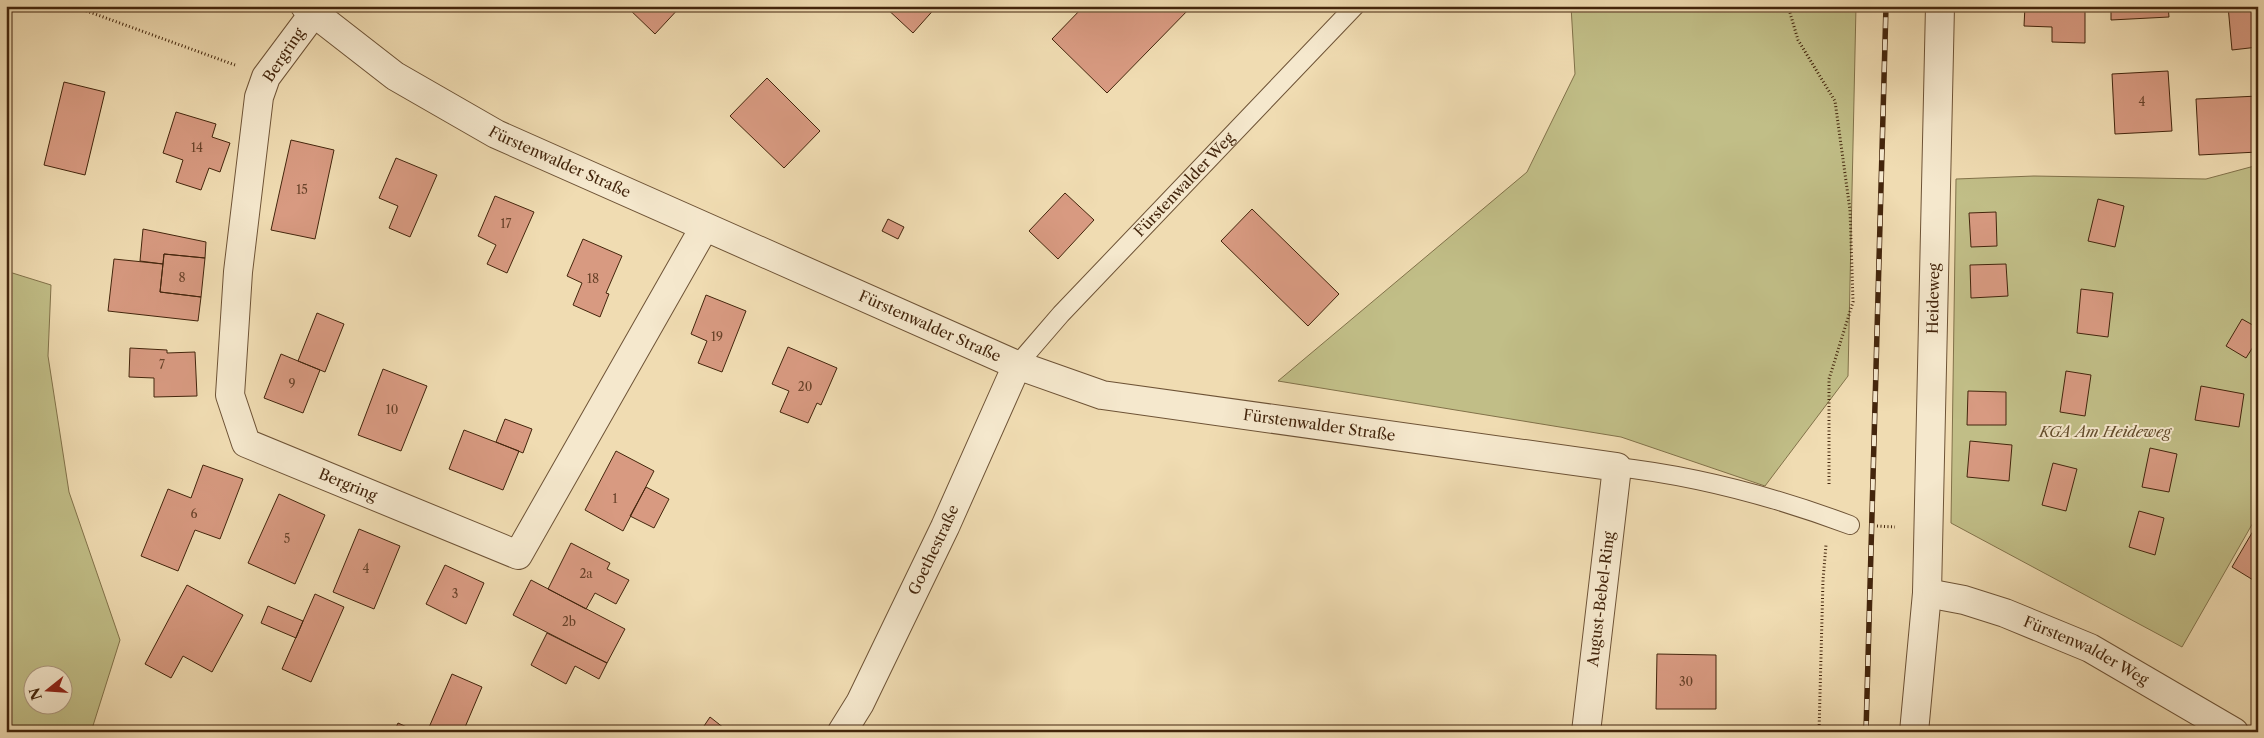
<svg xmlns="http://www.w3.org/2000/svg" width="2264" height="738" font-family="'Libre Caslon Text',serif">
  <style>
    .green { fill: #c1be87; stroke: #82724a; fill-rule: evenodd }
    .building { fill: #d89a81; stroke: #43250c }
    .lines { fill: none; stroke-linecap: round; stroke-linejoin: round }
    .lane-casing { stroke: #6e5336; stroke-width: 20 }
    .street-casing { stroke: #6e5336; stroke-width: 30 }
    .path { stroke: #43250c; stroke-width: 3; stroke-dasharray: 1 2.5; stroke-linecap: butt }
    .lane { stroke: #f5e8cd; stroke-width: 18 }
    .street { stroke: #f5e8cd; stroke-width: 28 }
    .rail-casing { stroke: #43250c; stroke-width: 5.5 }
    .rail { stroke: #f5e8cd; stroke-width: 4; stroke-dasharray: 11; stroke-linecap: butt }
    .labels { text-anchor: middle; stroke-width: 4; stroke-linejoin: round; paint-order: stroke }
    .number-label { font-size: 12px; fill: #684229 }
    .street-label { font-size: 15px; fill: #43250c; stroke: #f5e8cd }
    .park-label { font-size: 15px; font-style: italic; fill: #624b2b; stroke: #f5e8cd }
  </style>
  <rect width="100%" height="100%" fill="#f0dcb2"/>
  <filter id="stains"><feTurbulence type="fractalNoise" baseFrequency=".004" numOctaves="4"/><feColorMatrix values="0 0 0 0 .2 0 0 0 0 .09 0 0 0 0 .02 0 0 0 .5 -.17"/></filter>
  <radialGradient id="worn" r=".72"><stop offset=".6" stop-color="#630" stop-opacity="0"/><stop offset="1" stop-color="#630" stop-opacity=".3"/></radialGradient>
  <!-- green -->
  <path class="green" d="M 1571,6 L 1856,6 L 1848,376 L 1765,486 L 1621,437 L 1278,381 L 1527,172 L 1575,74 Z
    M 2258,165 L 2258,514 L 2182,647 L 1951,523 L 1956,179 L 2034,176 L 2206,179 Z
    M 6,271 L 51,285 L 48,356 L 69,492 L 120,640 L 91,732 L 6,732 ZM 32,676 L 62,676 L 62,706 L 32,706 Z"/>
  <!-- building -->
  <path class="building" d="M 626,6 L 681,6 L 655,34 Z
    M 884,6 L 937,6 L 913,33 Z
    M 1084,6 L 1192,6 L 1107,93 L 1052,39 Z
    M 2025,6 L 2085,6 L 2085,43 L 2052,42 L 2052,27 L 2024,26 Z
    M 2111,6 L 2168,6 L 2169,17 L 2111,20 Z
    M 2228,6 L 2258,6 L 2258,47 L 2232,50 Z
    M 2168,71 L 2172,131 L 2115,134 L 2112,74 Z
    M 767,78 L 820,131 L 784,168 L 730,116 Z
    M 64,82 L 105,92 L 85,175 L 44,165 Z
    M 2258,96 L 2258,152 L 2199,155 L 2196,99 Z
    M 176,112 L 216,124 L 212,137 L 230,143 L 220,172 L 209,168 L 201,190 L 176,182 L 183,160 L 163,153 Z
    M 291,140 L 334,150 L 315,239 L 271,230 Z
    M 396,158 L 437,175 L 410,237 L 389,228 L 398,206 L 379,198 Z
    M 1065,193 L 1094,220 L 1058,259 L 1029,231 Z
    M 495,196 L 534,212 L 507,273 L 487,264 L 496,245 L 478,236 Z
    M 2098,199 L 2124,206 L 2115,247 L 2088,241 Z
    M 1252,209 L 1339,294 L 1308,326 L 1221,241 Z
    M 1996,212 L 1997,246 L 1971,247 L 1969,213 Z
    M 888,219 L 904,227 L 898,239 L 882,231 Z
    M 143,229 L 206,242 L 205,258 L 164,254 L 163,264 L 140,261 Z
    M 583,239 L 622,256 L 606,293 L 609,294 L 600,317 L 573,305 L 582,283 L 567,276 Z
    M 164,254 L 205,258 L 201,297 L 160,292 Z
    M 114,259 L 163,264 L 160,292 L 201,297 L 198,321 L 108,311 Z
    M 2006,264 L 2008,296 L 1971,298 L 1970,265 Z
    M 2258,273 L 2258,285 L 2254,283 Z
    M 2081,289 L 2113,293 L 2108,337 L 2077,333 Z
    M 706,295 L 746,311 L 722,372 L 698,363 L 707,341 L 691,334 Z
    M 317,313 L 344,324 L 325,372 L 298,361 Z
    M 2242,319 L 2258,328 L 2258,339 L 2246,358 L 2226,346 Z
    M 788,347 L 837,368 L 821,405 L 817,403 L 808,423 L 780,412 L 789,391 L 772,384 Z
    M 130,348 L 167,350 L 167,353 L 195,352 L 197,396 L 154,397 L 154,378 L 129,377 Z
    M 281,354 L 320,370 L 303,413 L 264,398 Z
    M 383,369 L 427,386 L 401,451 L 358,435 Z
    M 2066,371 L 2091,375 L 2085,416 L 2060,412 Z
    M 2201,386 L 2244,394 L 2239,427 L 2195,420 Z
    M 1968,391 L 2006,392 L 2006,425 L 1967,425 Z
    M 505,419 L 532,429 L 523,453 L 496,442 Z
    M 464,430 L 519,451 L 503,490 L 449,469 Z
    M 1970,441 L 2012,445 L 2009,481 L 1967,477 Z
    M 2150,448 L 2177,454 L 2169,492 L 2142,487 Z
    M 616,451 L 654,471 L 623,531 L 585,510 Z
    M 2053,463 L 2077,469 L 2066,511 L 2042,505 Z
    M 203,465 L 243,479 L 220,539 L 195,530 L 178,571 L 141,556 L 168,489 L 191,498 Z
    M 646,487 L 669,499 L 654,528 L 630,516 Z
    M 279,494 L 325,515 L 295,584 L 248,563 Z
    M 2139,511 L 2164,518 L 2155,555 L 2129,547 Z
    M 2256,526 L 2258,528 L 2258,583 L 2232,567 Z
    M 359,529 L 400,546 L 374,609 L 333,592 Z
    M 571,543 L 610,563 L 607,569 L 629,580 L 616,604 L 595,593 L 586,609 L 548,589 Z
    M 445,565 L 484,583 L 466,624 L 426,604 Z
    M 531,580 L 625,629 L 607,663 L 513,615 Z
    M 187,585 L 243,615 L 212,672 L 183,656 L 171,678 L 145,664 Z
    M 315,594 L 344,607 L 311,682 L 282,669 Z
    M 268,606 L 303,621 L 296,638 L 261,623 Z
    M 547,633 L 607,663 L 599,679 L 575,666 L 566,684 L 531,665 Z
    M 1657,654 L 1716,655 L 1716,709 L 1656,709 Z
    M 452,674 L 482,687 L 463,732 L 427,732 Z
    M 710,717 L 729,732 L 700,732 Z
    M 398,723 L 418,732 L 394,732 Z"/>
  <g class="lines">
    <defs>
      <g id="lane">
        <path id="s1" d="M 1017,365 L 1061,314 L 1355,6"/>
        <path d="M 1617,467 C 1697,476 1775,497 1850,525"/>
      </g>
      <g id="street">
        <path id="s2" d="M 305,6 L 395,76 L 496,134 L 1017,365 L 1102,395 L 1617,467 L 1586,732"/>
        <path id="s3" d="M 313,14 L 266,77 L 259,97 L 238,272 L 230,395 L 246,443 L 518,555 L 704,228"/>
        <path id="s4" d="M 1927,593 L 1964,600 L 2005,613 L 2090,648 L 2234,732"/>
        <path id="s5" d="M 842,732 L 860,703 L 945,527 L 1017,365"/>
        <path id="s6" d="M 1914,732 L 1927,593 L 1940,6"/>
      </g>
    </defs>
    <!-- lane casing -->
    <use href="#lane" class="lane-casing"/>
    <!-- street casing -->
    <use href="#street" class="street-casing"/>
    <!-- path -->
    <path class="path" d="M 73,6 L 235,65
      M 1788,6 L 1798,40 L 1835,101 L 1850,210 L 1853,302 L 1829,379 L 1829,486
      M 1877,526 L 1895,527
      M 1819,732 L 1823,580 L 1826,545"/>
    <!-- lane -->
    <use href="#lane" class="lane"/>
    <!-- street -->
    <use href="#street" class="street"/>
    <defs>
      <path id="rail" d="M 1866,732 L 1886,6"/>
    </defs>
    <!-- rail casing -->
    <use href="#rail" class="rail-casing"/>
    <!-- rail -->
    <use href="#rail" class="rail"/>
  </g>
  <g class="labels">
    <!-- number labels -->
    <g class="number-label">
      <text x="2142" y="106">4</text>
      <text x="197" y="152">14</text>
      <text x="302" y="194">15</text>
      <text x="506" y="228">17</text>
      <text x="182" y="282">8</text>
      <text x="593" y="283">18</text>
      <text x="717" y="341">19</text>
      <text x="162" y="369">7</text>
      <text x="292" y="388">9</text>
      <text x="805" y="391">20</text>
      <text x="392" y="414">10</text>
      <text x="615" y="503">1</text>
      <text x="194" y="518">6</text>
      <text x="287" y="543">5</text>
      <text x="366" y="573">4</text>
      <text x="586" y="578">2a</text>
      <text x="455" y="598">3</text>
      <text x="569" y="626">2b</text>
      <text x="1686" y="686">30</text>
    </g>
    <!-- street labels -->
    <g class="street-label">
      <text transform="translate(284 55) rotate(-56)" y="5">Bergring</text>
      <text dy="5" stroke="none"><textPath href="#s2" startOffset="300">Fürstenwalder Straße</textPath></text>
      <text dy="5" stroke="none"><textPath href="#s1" startOffset="246">Fürstenwalder Weg</textPath></text>
      <text dy="5" stroke="none"><textPath href="#s6" startOffset="434">Heideweg</textPath></text>
      <text dy="5" stroke="none"><textPath href="#s2" startOffset="705">Fürstenwalder Straße</textPath></text>
      <text dy="5" stroke="none"><textPath href="#s2" startOffset="1110">Fürstenwalder Straße</textPath></text>
      <text dy="5" stroke="none"><textPath href="#s3" startOffset="560">Bergring</textPath></text>
      <text dy="5" stroke="none"><textPath href="#s5" startOffset="204">Goethestraße</textPath></text>
      <text transform="translate(1601 599) rotate(-83)" y="5">August-Bebel-Ring</text>
      <text dy="5" stroke="none"><textPath href="#s4" startOffset="170">Fürstenwalder Weg</textPath></text>
    </g>
    <!-- park labels -->
    <g class="park-label">
      <text x="2105" y="437">KGA Am Heideweg</text>
    </g>
  </g>
  <!-- margin -->
  <rect width="2264" height="738" fill="none" stroke="#f0dcb2" stroke-width="25"/>
  <rect x="8" y="8" width="2249" height="723" fill="none" stroke="#43250c" stroke-width="2.5"/>
  <rect x="12" y="12" width="2239" height="713" fill="none" stroke="#43250c"/>
  <!-- north arrow -->
  <g transform="translate(48 690) rotate(253)"><circle r="24" fill="#f5e8cd" stroke="#ae9a80"/>
  <path d="M0-4L9 19L0 12L-9 19Z" fill="#8f2418"/>
  <text y="-8" font-size="14" font-weight="bold" text-anchor="middle" fill="#43250c">N</text>
  </g>
  <rect width="100%" height="100%" filter="url(#stains)"/>
  <rect width="100%" height="100%" fill="url(#worn)"/>
</svg>
